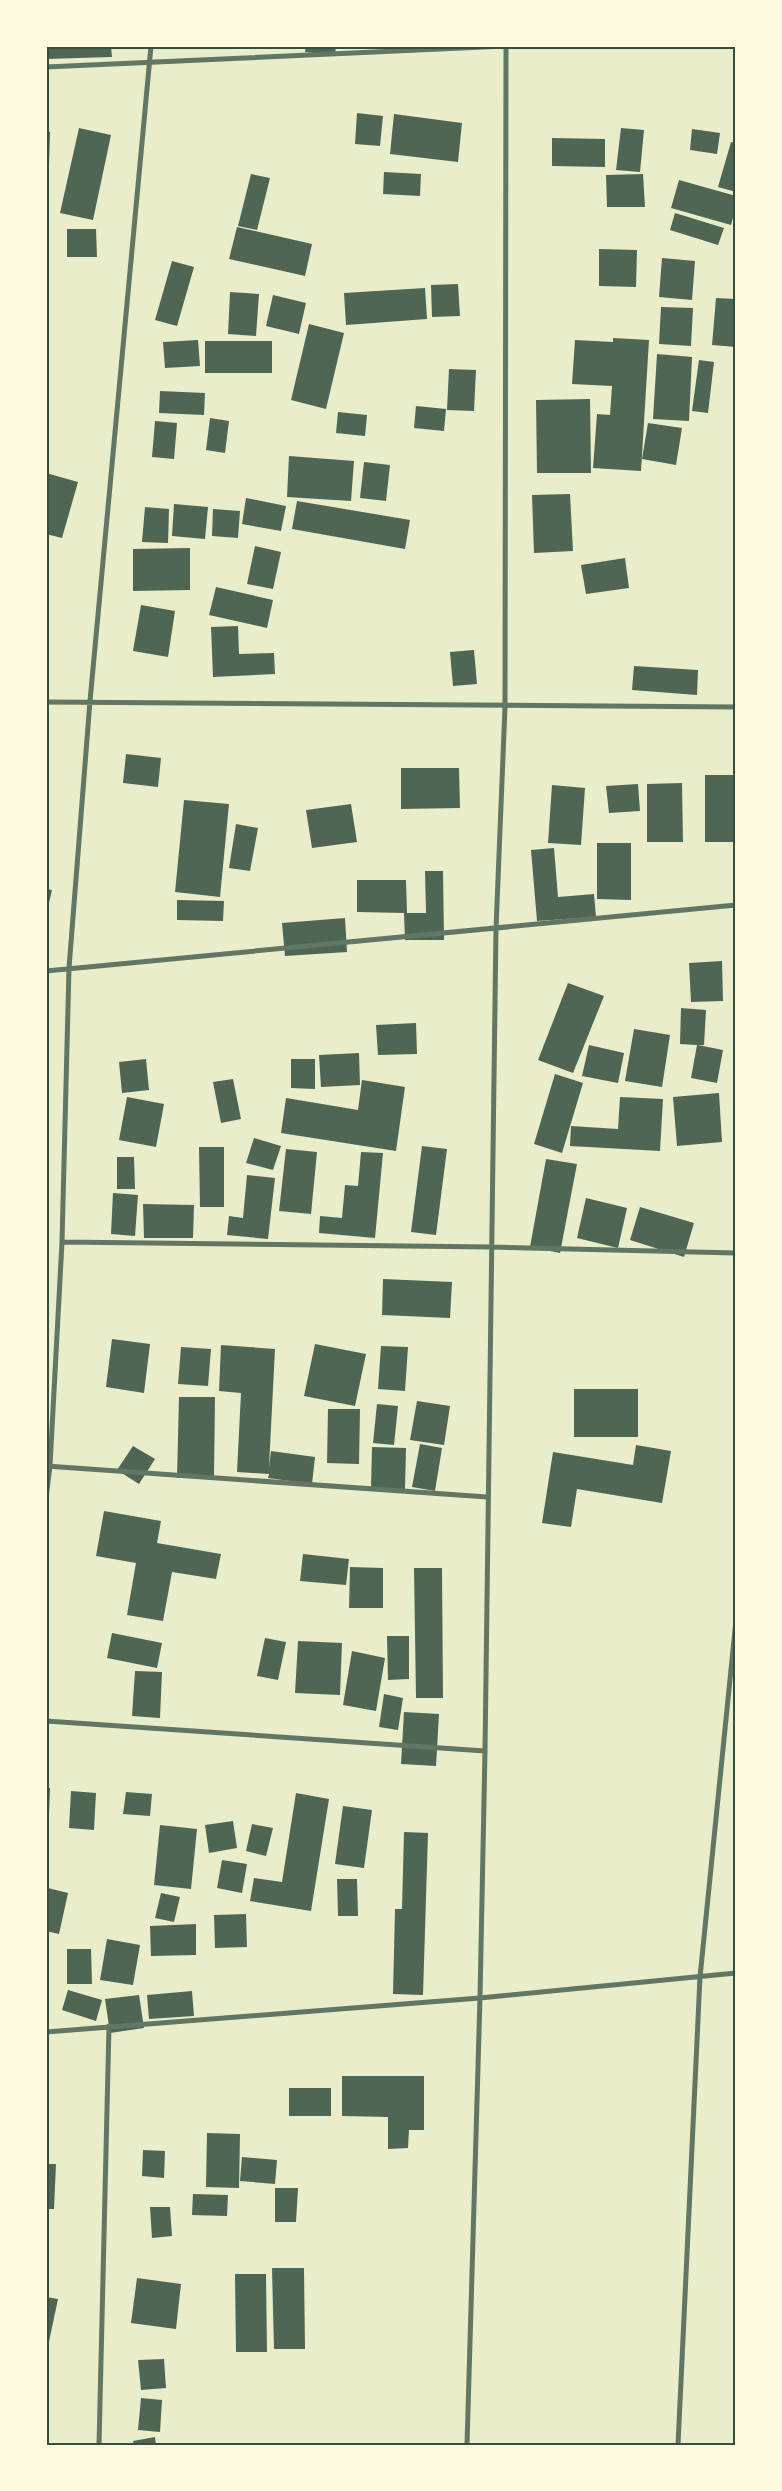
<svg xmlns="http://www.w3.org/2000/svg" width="782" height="2491" font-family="'PT Sans Narrow',sans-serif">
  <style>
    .building { fill: #4f6655 }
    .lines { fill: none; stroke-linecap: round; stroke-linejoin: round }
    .minor { stroke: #617663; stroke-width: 5 }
    .neatline { fill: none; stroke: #344e41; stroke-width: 2 }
  </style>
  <rect width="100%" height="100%" fill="#e9edc9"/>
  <!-- building -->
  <path class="building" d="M 46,46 L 111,46 L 112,57 L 46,59 Z
    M 306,46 L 336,46 L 335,55 L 305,52 Z
    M 357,113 L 383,116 L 380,146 L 355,144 Z
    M 394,114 L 462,123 L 458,162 L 390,154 Z
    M 79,128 L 111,135 L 93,220 L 60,213 Z
    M 621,128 L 644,130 L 640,172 L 616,170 Z
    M 692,129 L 720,133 L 717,154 L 690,150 Z
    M 46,131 L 50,132 L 49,165 L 46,165 Z
    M 552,138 L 605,139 L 605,167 L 552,166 Z
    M 731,142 L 736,143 L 736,192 L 718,187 Z
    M 384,172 L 421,174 L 420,196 L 383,194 Z
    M 251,174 L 270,178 L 257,230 L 238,226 Z
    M 643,174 L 645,207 L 607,207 L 606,175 Z
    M 679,180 L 736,196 L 736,207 L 731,225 L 671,208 Z
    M 675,213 L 724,228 L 718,245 L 670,230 Z
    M 237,227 L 312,244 L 305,276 L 229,259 Z
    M 67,229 L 96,229 L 97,257 L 67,257 Z
    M 599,249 L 637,250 L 636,287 L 599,286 Z
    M 662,258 L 695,261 L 692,300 L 659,297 Z
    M 172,261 L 194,267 L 177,326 L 155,320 Z
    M 458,284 L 460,316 L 432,317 L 431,285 Z
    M 425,288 L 427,319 L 346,325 L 344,293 Z
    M 230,292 L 259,294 L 256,336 L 228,334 Z
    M 273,295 L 306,303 L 299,334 L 266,326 Z
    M 716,298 L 736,299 L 736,347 L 712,345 Z
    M 661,307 L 693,308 L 691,346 L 659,344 Z
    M 309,324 L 344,333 L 326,409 L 291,400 Z
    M 613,338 L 649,340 L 641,471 L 593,468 L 597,414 L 610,415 L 612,386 L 572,384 L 575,340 L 613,342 Z
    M 198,340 L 200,366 L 165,368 L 163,342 Z
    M 205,341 L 272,341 L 272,373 L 205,373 Z
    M 657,354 L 692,357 L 689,421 L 653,419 Z
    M 699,360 L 714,362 L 708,413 L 692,411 Z
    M 449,369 L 476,370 L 474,411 L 447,410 Z
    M 160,391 L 205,393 L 204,415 L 159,413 Z
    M 590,399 L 591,473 L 537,473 L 536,400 Z
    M 416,406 L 446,409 L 444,431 L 414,428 Z
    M 338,412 L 367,415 L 365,436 L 336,433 Z
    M 210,418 L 229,421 L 225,453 L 206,450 Z
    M 155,421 L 177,423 L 174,459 L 152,457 Z
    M 648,423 L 682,428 L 676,465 L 642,459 Z
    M 289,456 L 354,461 L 351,501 L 287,497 Z
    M 364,462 L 390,465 L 386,501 L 360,498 Z
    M 46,473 L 78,482 L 62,538 L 46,534 L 46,512 L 49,501 L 46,500 Z
    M 570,494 L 573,551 L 534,553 L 532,495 Z
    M 246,498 L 286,506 L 281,531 L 242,524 Z
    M 297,501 L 410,520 L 405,549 L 292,529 Z
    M 174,504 L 208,507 L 205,539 L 172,536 Z
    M 145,507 L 169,509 L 168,543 L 142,542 Z
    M 213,509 L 240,511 L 238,538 L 212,536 Z
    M 255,546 L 281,552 L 273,589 L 247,584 Z
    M 190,548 L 190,590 L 133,591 L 133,549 Z
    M 625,558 L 629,588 L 586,594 L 581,565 Z
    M 216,587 L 273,600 L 267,628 L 209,615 Z
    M 141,605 L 175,611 L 168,657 L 133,651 Z
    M 238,626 L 239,654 L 274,653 L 275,674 L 213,677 L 211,627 Z
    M 46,644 L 48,644 L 49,693 L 46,693 Z
    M 474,650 L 477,684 L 453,686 L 450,652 Z
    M 634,666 L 698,670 L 697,695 L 632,690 Z
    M 126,754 L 161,758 L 158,787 L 123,783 Z
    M 401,768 L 459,768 L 460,808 L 401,809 Z
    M 705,775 L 736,775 L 736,842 L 705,842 Z
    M 46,783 L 49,783 L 48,804 L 46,804 Z
    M 682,783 L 683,842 L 647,842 L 647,784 Z
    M 638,784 L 640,811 L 609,813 L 606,786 Z
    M 552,785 L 585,788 L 581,845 L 548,843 Z
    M 184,800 L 229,804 L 220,897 L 175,892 Z
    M 351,804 L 357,842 L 312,848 L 306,810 Z
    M 236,824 L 258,828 L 250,871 L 229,868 Z
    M 597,843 L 631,843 L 631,900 L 597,899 Z
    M 554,848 L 558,897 L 594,894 L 596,917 L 537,921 L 531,850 Z
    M 425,871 L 443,871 L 444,940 L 405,940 L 404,913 L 357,912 L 357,880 L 406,880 L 407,913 L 426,913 Z
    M 46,889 L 52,890 L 47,911 L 46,911 Z
    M 177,900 L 224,901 L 223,921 L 177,920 Z
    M 345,918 L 347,952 L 285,956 L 282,923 Z
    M 722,961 L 723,1001 L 691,1002 L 689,963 Z
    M 568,983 L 604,996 L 573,1073 L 538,1060 Z
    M 681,1008 L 706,1010 L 704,1045 L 698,1045 L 723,1050 L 717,1083 L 691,1078 L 697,1045 L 680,1044 Z
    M 416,1023 L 417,1054 L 378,1055 L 376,1025 Z
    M 634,1029 L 670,1035 L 662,1087 L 625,1081 Z
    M 589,1045 L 624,1053 L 618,1083 L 582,1076 Z
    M 359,1053 L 360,1085 L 321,1087 L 319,1055 Z
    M 146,1059 L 149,1090 L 122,1093 L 119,1062 Z
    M 291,1059 L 315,1059 L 315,1089 L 291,1088 Z
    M 555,1074 L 583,1083 L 562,1153 L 534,1144 Z
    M 233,1079 L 241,1119 L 221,1123 L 213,1082 Z
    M 362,1080 L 405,1087 L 396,1151 L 281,1133 L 286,1098 L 358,1110 Z
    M 719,1093 L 722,1142 L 677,1146 L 673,1097 Z
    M 127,1097 L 164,1104 L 156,1147 L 119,1140 Z
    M 620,1097 L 663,1099 L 660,1151 L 570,1146 L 571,1126 L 618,1129 Z
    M 254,1138 L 281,1146 L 273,1170 L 246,1163 Z
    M 422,1146 L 447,1149 L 436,1235 L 411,1232 Z
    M 199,1147 L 224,1147 L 224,1207 L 200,1207 Z
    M 286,1149 L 317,1152 L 311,1214 L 279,1211 Z
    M 361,1152 L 383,1153 L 375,1238 L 319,1233 L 320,1216 L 342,1218 L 345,1185 L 358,1186 Z
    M 117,1157 L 134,1157 L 135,1189 L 117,1189 Z
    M 546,1159 L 577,1164 L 560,1253 L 530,1247 Z
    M 247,1175 L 275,1178 L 268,1239 L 227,1235 L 229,1216 L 243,1218 Z
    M 113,1193 L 138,1195 L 135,1236 L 111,1234 Z
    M 586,1198 L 627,1208 L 618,1248 L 577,1238 Z
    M 143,1204 L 194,1205 L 193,1238 L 144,1238 Z
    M 640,1207 L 694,1223 L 684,1257 L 630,1240 Z
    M 383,1279 L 452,1282 L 450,1318 L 382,1315 Z
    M 112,1339 L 150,1344 L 144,1393 L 106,1387 Z
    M 315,1344 L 366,1354 L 355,1406 L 304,1396 Z
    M 221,1345 L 275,1349 L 269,1467 L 271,1451 L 315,1457 L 312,1484 L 268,1478 L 269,1474 L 237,1472 L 241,1393 L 219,1391 Z
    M 381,1346 L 408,1347 L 405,1391 L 378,1389 Z
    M 181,1347 L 211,1349 L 208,1386 L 178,1384 Z
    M 574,1389 L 638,1389 L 638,1437 L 574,1437 Z
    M 179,1397 L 215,1397 L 214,1478 L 177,1478 Z
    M 417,1401 L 450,1406 L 444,1445 L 410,1440 Z
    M 377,1404 L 398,1406 L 394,1445 L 373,1443 Z
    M 328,1409 L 360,1409 L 359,1464 L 327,1463 Z
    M 420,1444 L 442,1448 L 435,1491 L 412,1487 Z
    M 636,1445 L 671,1451 L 662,1503 L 577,1489 L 571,1527 L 542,1523 L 553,1452 L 633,1465 Z
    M 133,1446 L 155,1459 L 139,1484 L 117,1470 Z
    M 372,1447 L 406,1448 L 405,1489 L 371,1488 Z
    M 104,1511 L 161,1521 L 157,1543 L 221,1554 L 216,1579 L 172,1572 L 163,1621 L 127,1615 L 136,1563 L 96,1556 Z
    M 303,1554 L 349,1559 L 346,1585 L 300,1581 Z
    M 350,1567 L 383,1568 L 383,1608 L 349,1608 Z
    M 414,1568 L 442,1568 L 443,1698 L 416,1698 Z
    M 112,1633 L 162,1643 L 157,1668 L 107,1658 Z
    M 387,1636 L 409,1636 L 409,1679 L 388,1680 Z
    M 265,1638 L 286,1642 L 278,1680 L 257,1676 Z
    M 298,1641 L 342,1643 L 340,1695 L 295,1693 Z
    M 352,1651 L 385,1658 L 376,1711 L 343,1705 Z
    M 135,1671 L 162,1672 L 160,1718 L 132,1716 Z
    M 384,1694 L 403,1698 L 398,1730 L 379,1727 Z
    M 404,1712 L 439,1714 L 436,1766 L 401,1764 Z
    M 46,1788 L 50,1788 L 49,1814 L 46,1814 Z
    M 71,1791 L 96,1793 L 94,1830 L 69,1828 Z
    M 126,1792 L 152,1794 L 150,1816 L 123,1814 Z
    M 296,1793 L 329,1799 L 311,1911 L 250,1901 L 254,1878 L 282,1882 Z
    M 343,1806 L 372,1810 L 364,1868 L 335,1864 Z
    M 233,1821 L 237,1848 L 209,1853 L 205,1825 Z
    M 252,1824 L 273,1828 L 266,1856 L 246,1851 Z
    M 160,1825 L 197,1829 L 191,1889 L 154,1885 Z
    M 404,1832 L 428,1833 L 423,1995 L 393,1994 L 395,1909 L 402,1909 Z
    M 222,1860 L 247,1864 L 242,1893 L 217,1888 Z
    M 337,1879 L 357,1879 L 358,1916 L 338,1916 Z
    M 48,1888 L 68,1893 L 59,1934 L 46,1931 Z
    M 161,1893 L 180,1897 L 174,1922 L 155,1918 Z
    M 246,1914 L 247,1947 L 215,1948 L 214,1915 Z
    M 196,1924 L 196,1955 L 151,1956 L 150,1926 Z
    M 107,1939 L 140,1945 L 133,1985 L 100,1980 Z
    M 67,1949 L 91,1949 L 92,1984 L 67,1984 Z
    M 68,1990 L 102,2000 L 96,2021 L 62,2010 Z
    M 192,1991 L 194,2016 L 149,2019 L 147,1995 Z
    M 139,1995 L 144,2028 L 110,2033 L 105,1999 Z
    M 342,2076 L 424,2076 L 424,2130 L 409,2130 L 408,2148 L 388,2149 L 388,2117 L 342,2116 Z
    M 289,2088 L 331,2088 L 331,2116 L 289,2116 Z
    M 207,2133 L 240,2134 L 239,2188 L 206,2187 Z
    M 143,2150 L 165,2151 L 164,2178 L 142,2176 Z
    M 242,2157 L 277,2160 L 275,2184 L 240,2181 Z
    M 46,2164 L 56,2164 L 54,2209 L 46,2209 Z
    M 275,2188 L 298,2188 L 296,2222 L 275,2222 Z
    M 193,2194 L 228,2195 L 227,2216 L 192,2215 Z
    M 150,2207 L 170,2207 L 172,2236 L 152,2238 Z
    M 272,2268 L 304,2268 L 305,2349 L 274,2349 Z
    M 235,2274 L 266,2274 L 267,2352 L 236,2352 Z
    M 137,2278 L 181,2284 L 176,2329 L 131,2323 Z
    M 46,2297 L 58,2299 L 47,2351 L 46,2351 Z
    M 164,2359 L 166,2388 L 141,2390 L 138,2360 Z
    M 141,2398 L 162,2400 L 160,2432 L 138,2430 Z
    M 155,2437 L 156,2445 L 134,2445 L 133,2441 Z"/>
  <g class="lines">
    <!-- minor -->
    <path class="minor" d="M 506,46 L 505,707 L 496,929 L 485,1751 L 480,1998 L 736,1973
      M 46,67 L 505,46
      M 46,702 L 736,707
      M 46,971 L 736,905
      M 62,1242 L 491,1247 L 736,1253
      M 46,1466 L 487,1497
      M 46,1498 L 50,1466 L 62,1242 L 69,968 L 90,701 L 151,46
      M 46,1721 L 485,1751
      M 46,2032 L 480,1998 L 467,2445
      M 99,2445 L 109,2026
      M 678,2445 L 700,1977 L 736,1620"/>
  </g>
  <!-- border -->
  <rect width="782" height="2491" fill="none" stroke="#fefae0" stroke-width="95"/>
  <rect x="48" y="48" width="686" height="2396" class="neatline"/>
</svg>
